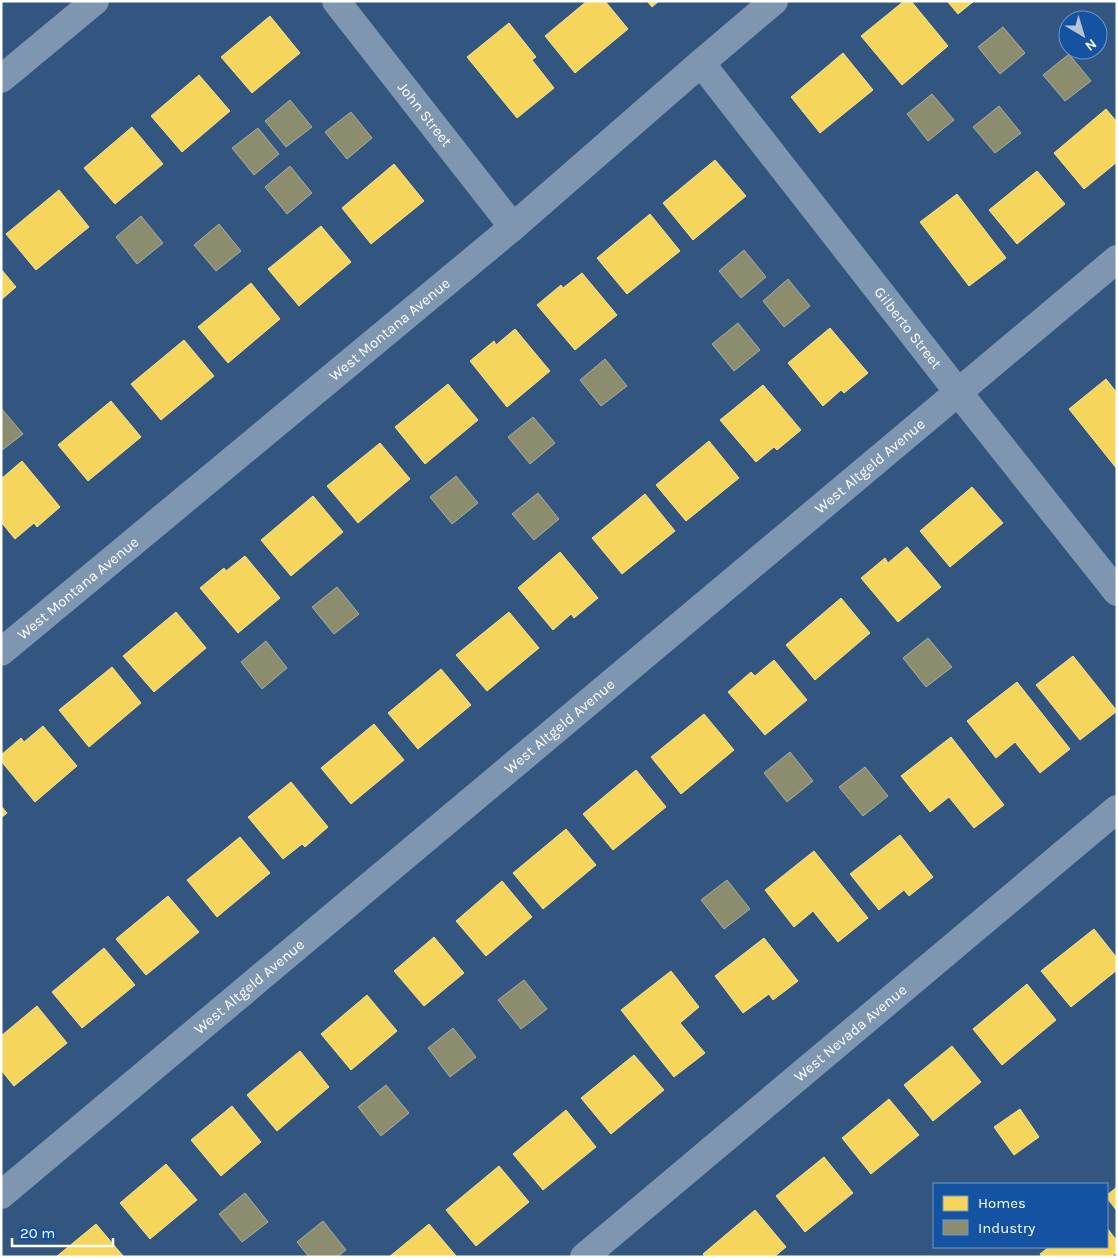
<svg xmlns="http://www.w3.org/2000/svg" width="1118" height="1258" font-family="Karla,sans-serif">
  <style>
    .homes { fill: #f6d55c; stroke: #f9e28d }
    .industry { fill: #8c8c6e; stroke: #aeae9a }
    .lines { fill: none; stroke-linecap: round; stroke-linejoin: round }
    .minor { stroke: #7f96b1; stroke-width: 28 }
    .labels { text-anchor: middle; stroke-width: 5; stroke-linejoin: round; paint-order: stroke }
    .street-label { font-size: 15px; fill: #fff; stroke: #1353a1 }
  </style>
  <rect width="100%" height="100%" fill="#335681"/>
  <!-- homes -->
  <path class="homes" d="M 587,1 L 605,1 L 628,29 L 575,73 L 545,36 Z
    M 647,1 L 659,1 L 652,7 Z
    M 904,1 L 911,1 L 948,46 L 902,85 L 861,36 Z
    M 947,1 L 974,1 L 958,14 Z
    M 270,16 L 300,53 L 252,93 L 221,57 Z
    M 509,23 L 536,57 L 532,60 L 554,88 L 517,118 L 467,57 Z
    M 843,53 L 873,90 L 820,133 L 791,97 Z
    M 199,75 L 230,111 L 182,152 L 151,116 Z
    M 1106,109 L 1117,122 L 1117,162 L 1084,189 L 1054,153 Z
    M 132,127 L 163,164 L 115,204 L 84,168 Z
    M 715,160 L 746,196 L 693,240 L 663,203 Z
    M 394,164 L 424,201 L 371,244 L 342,208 Z
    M 1037,171 L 1065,204 L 1017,244 L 989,210 Z
    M 59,190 L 89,227 L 36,270 L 6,234 Z
    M 957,194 L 1006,258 L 969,286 L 920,222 Z
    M 650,214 L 680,251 L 627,294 L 597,258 Z
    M 321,226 L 351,262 L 299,306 L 268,269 Z
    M 1,269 L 16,287 L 1,300 Z
    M 582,273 L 617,315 L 575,350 L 537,305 L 561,285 L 563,288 Z
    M 251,283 L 280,319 L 228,363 L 198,327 Z
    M 830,328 L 868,373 L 844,393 L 841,390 L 823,406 L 788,363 Z
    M 515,329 L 550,371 L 507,407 L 470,361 L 494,341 L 496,345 Z
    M 184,340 L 214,376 L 161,420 L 131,384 Z
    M 1106,379 L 1117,393 L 1117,469 L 1069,409 Z
    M 448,384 L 478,420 L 425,464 L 395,427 Z
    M 763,385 L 801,430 L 777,450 L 774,447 L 756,462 L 720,420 Z
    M 111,401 L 141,437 L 88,481 L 58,445 Z
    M 709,441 L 739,478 L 686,521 L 656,485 Z
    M 380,443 L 410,479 L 358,523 L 327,486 Z
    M 22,461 L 60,507 L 37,527 L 34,523 L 15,539 L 1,522 L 1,479 Z
    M 972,487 L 1003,523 L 950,567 L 920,531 Z
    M 645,494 L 675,531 L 622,574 L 592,538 Z
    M 313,496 L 343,532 L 291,576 L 261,540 Z
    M 907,547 L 941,587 L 898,622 L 861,578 L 885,558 L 888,563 Z
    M 560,552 L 598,598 L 574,618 L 571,614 L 553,630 L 518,588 Z
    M 245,556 L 280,598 L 238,633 L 200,588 L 224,568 L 226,571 Z
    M 841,598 L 870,633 L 815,680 L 786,645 Z
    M 176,612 L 206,648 L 154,692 L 123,656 Z
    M 509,612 L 539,648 L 487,691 L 456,655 Z
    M 1073,656 L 1117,711 L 1080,740 L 1036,685 Z
    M 774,660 L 807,700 L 765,735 L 728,692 L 751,672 L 755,676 Z
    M 112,667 L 141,703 L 89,747 L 59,710 Z
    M 441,669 L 471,705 L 418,749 L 388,713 Z
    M 1017,682 L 1070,749 L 1040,773 L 1015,742 L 996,758 L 967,721 Z
    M 704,714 L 734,750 L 681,794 L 651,757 Z
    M 374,724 L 404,760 L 351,804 L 321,768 Z
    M 43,726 L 77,766 L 35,802 L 1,761 L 1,755 L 21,738 L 24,742 Z
    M 951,737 L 1004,805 L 974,828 L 949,797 L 930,812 L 901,776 Z
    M 636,770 L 666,807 L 613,850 L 583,814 Z
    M 291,782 L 328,827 L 305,847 L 302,844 L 283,859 L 248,817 Z
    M 1,806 L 7,813 L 1,818 Z
    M 566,829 L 596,865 L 543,909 L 513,873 Z
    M 900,835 L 933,877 L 909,896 L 904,890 L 879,910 L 850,874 Z
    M 240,837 L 270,873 L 217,917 L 187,880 Z
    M 814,851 L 868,918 L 838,942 L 813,911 L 794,927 L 765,890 Z
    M 502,881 L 532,917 L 486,956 L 456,921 Z
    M 168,896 L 199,932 L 146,975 L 116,939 Z
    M 1094,929 L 1117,958 L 1117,970 L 1071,1007 L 1041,971 Z
    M 434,937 L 464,973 L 424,1006 L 394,971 Z
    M 764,938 L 798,981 L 773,1000 L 769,994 L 743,1013 L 715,976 Z
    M 104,948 L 135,985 L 82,1028 L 52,992 Z
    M 671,971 L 699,1007 L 680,1023 L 705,1053 L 674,1077 L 621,1010 Z
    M 1027,984 L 1056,1020 L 1002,1065 L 973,1029 Z
    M 367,995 L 397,1031 L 351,1070 L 321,1034 Z
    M 37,1006 L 67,1043 L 14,1086 L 1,1070 L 1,1036 Z
    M 952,1046 L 981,1082 L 933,1121 L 904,1085 Z
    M 300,1051 L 329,1087 L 277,1131 L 247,1095 Z
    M 634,1055 L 664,1090 L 611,1134 L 581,1098 Z
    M 889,1099 L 919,1135 L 871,1174 L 842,1138 Z
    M 232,1106 L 261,1142 L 221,1176 L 191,1140 Z
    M 1020,1109 L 1039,1137 L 1014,1155 L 994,1127 Z
    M 566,1110 L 596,1147 L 543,1190 L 513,1154 Z
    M 824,1157 L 853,1193 L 805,1232 L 776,1196 Z
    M 166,1164 L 197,1200 L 150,1239 L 120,1203 Z
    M 499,1166 L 529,1202 L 476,1246 L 446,1210 Z
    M 1117,1187 L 1117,1211 L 1107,1198 L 1107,1195 Z
    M 755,1210 L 786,1247 L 774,1257 L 705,1257 L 703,1254 Z
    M 96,1224 L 124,1257 L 56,1257 Z
    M 429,1224 L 457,1257 L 389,1257 Z
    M 1107,1228 L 1117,1241 L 1117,1252 L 1111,1257 L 1042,1257 L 1040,1254 L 1049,1247 L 1107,1247 Z"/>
  <!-- industry -->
  <path class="industry" d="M 1003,27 L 1025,53 L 1000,74 L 978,47 Z
    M 1069,54 L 1091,81 L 1065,101 L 1043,75 Z
    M 932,94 L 954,120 L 928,141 L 907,114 Z
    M 290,100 L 312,127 L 286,147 L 265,121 Z
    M 999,106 L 1021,133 L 995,153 L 973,127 Z
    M 351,112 L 372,138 L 347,159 L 325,132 Z
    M 258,128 L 279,154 L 254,175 L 232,148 Z
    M 290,166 L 312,193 L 287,214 L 265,187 Z
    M 141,216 L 163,243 L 137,264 L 116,237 Z
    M 219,224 L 241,251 L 216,271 L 194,245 Z
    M 744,250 L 766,277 L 741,298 L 719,271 Z
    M 788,279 L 810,306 L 784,327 L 763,301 Z
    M 738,323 L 760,350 L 734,371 L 712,344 Z
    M 605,359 L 627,386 L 601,406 L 580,380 Z
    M 1,408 L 23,434 L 1,451 Z
    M 533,417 L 555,443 L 530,464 L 508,437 Z
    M 456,476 L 478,503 L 452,524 L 430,497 Z
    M 538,493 L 559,519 L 534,540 L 512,514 Z
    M 337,587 L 359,614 L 334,634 L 312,607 Z
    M 928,638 L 952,667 L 926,687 L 903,658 Z
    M 266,641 L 287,668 L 262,689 L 241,662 Z
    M 790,752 L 813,781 L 787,802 L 764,773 Z
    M 865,767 L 888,796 L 863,816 L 839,787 Z
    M 727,880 L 750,909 L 724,929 L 701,900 Z
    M 524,980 L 547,1009 L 521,1029 L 498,1000 Z
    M 453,1028 L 476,1057 L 450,1077 L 428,1048 Z
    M 386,1085 L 409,1113 L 381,1136 L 358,1107 Z
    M 245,1193 L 268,1222 L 242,1242 L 219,1214 Z
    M 323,1221 L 346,1250 L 337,1257 L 309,1257 L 297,1242 Z"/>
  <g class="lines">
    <!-- minor -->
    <g class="minor">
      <path id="s1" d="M 336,1 L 513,227"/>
      <path id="s2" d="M 701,63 L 958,392 L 1117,592"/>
      <path d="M 1,79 L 95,1"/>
      <path id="s3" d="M 1,652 L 513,227 L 701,63 L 774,1"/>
      <path id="s4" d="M 1,1195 L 1117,259"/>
      <path id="s5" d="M 584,1257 L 1117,809"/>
    </g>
  </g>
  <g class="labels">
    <!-- street labels -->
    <g class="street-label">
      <text dy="5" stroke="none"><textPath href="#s1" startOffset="144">John Street</textPath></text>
      <text dy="5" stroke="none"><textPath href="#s2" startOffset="336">Gilberto Street</textPath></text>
      <text dy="5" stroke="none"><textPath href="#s3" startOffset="505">West Montana Avenue</textPath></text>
      <text dy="5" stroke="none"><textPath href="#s4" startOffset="1134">West Altgeld Avenue</textPath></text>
      <text dy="5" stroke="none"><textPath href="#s3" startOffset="100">West Montana Avenue</textPath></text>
      <text dy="5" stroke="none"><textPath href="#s4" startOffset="729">West Altgeld Avenue</textPath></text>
      <text dy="5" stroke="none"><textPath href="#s4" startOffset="324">West Altgeld Avenue</textPath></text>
      <text dy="5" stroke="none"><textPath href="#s5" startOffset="348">West Nevada Avenue</textPath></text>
    </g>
  </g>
  <!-- border -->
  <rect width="1118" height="1258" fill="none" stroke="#ffffff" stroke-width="5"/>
  <!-- legend -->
  <rect x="933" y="1183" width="175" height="65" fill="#1353a1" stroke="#7198c7"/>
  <rect x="943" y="1196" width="25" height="15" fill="#f6d55c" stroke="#7198c7"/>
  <text x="978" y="1208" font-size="15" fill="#ffffff">Homes</text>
  <rect x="943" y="1220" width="25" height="15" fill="#8c8c6e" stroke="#7198c7"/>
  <text x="978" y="1233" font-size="15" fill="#ffffff">Industry</text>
  <!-- north arrow -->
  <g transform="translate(1083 35) rotate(142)"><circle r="24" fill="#1353a1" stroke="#7198c7"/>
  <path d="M0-4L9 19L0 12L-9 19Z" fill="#b8c4d3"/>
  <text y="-8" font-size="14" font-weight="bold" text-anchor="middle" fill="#ffffff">N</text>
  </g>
  <!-- scale -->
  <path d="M12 1238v8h101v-8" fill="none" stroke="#ffffff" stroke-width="2.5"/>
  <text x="20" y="1238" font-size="15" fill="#ffffff" stroke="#1353a1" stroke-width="4" paint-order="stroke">20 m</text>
</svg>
